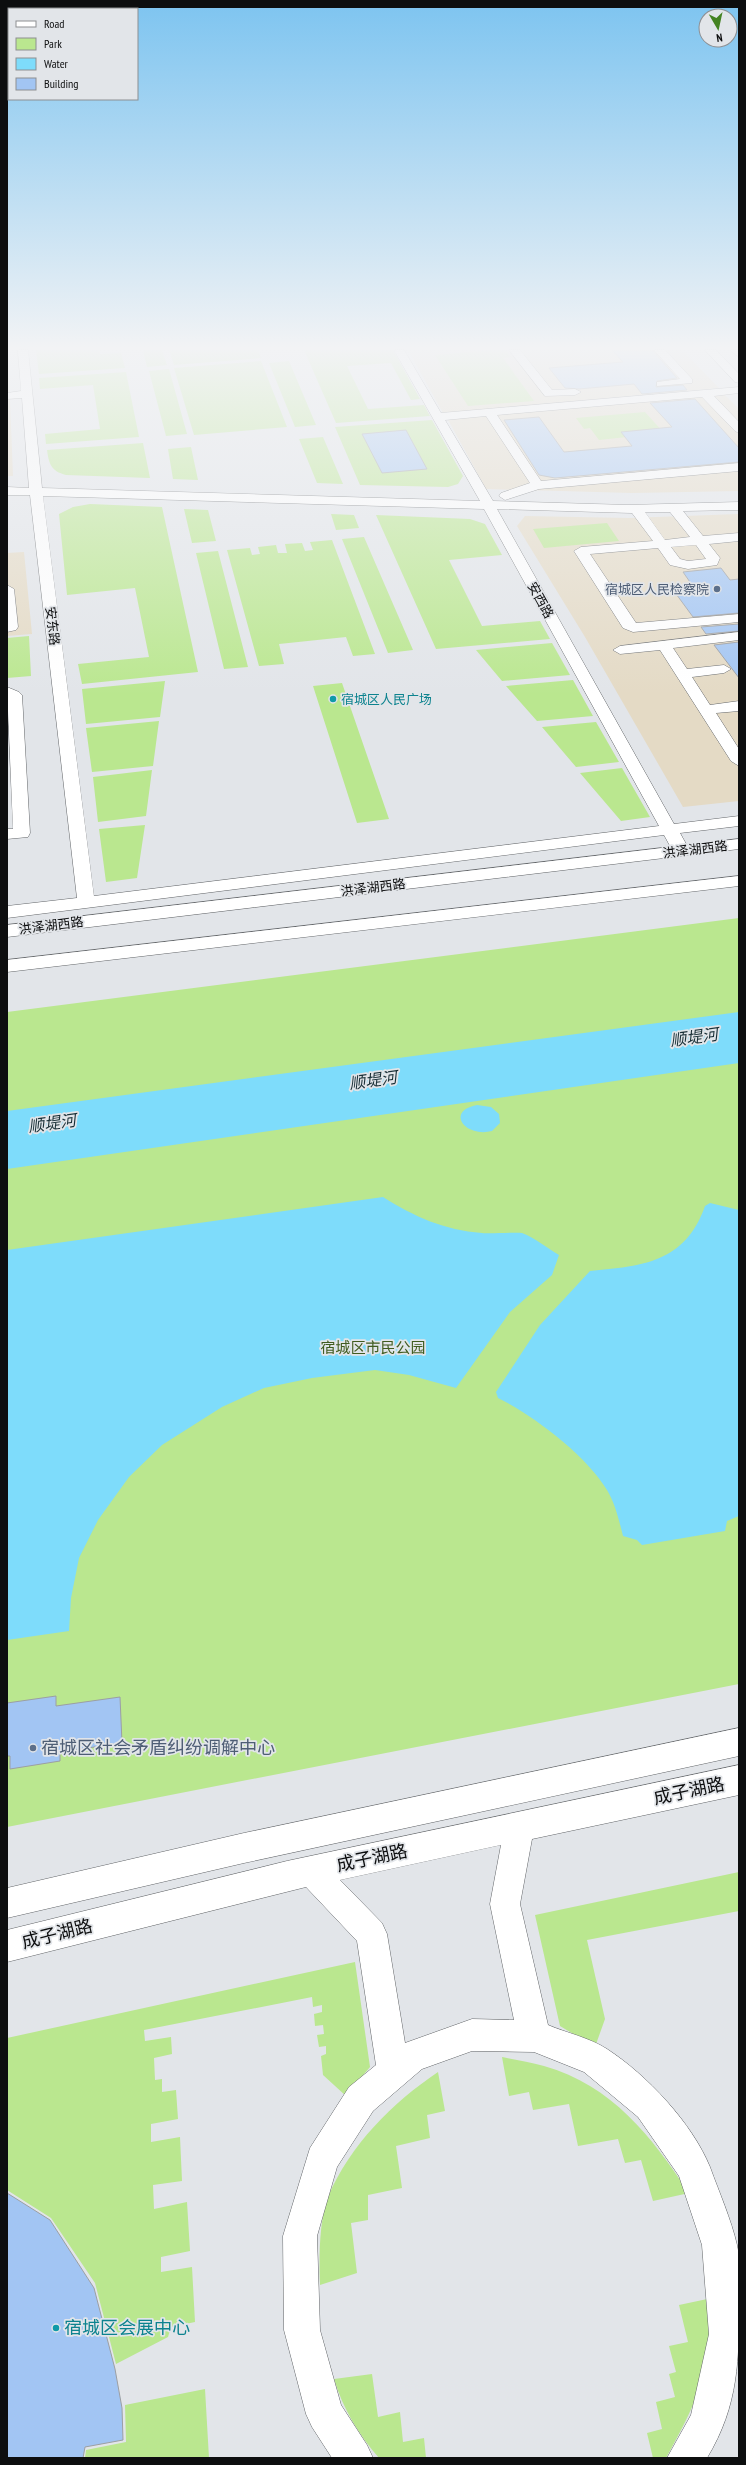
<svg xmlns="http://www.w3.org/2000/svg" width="746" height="2465" font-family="'PT Sans Narrow','Noto Sans SC',sans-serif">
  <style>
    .commercial { fill: #e4dac5 }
    .green { fill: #bae78f }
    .water { fill: #7edcfb }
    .building { fill: #a2c5f3; stroke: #9c9fa3 }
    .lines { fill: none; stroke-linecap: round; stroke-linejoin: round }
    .minor-casing { stroke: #636669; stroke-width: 1 }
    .major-casing { stroke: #636669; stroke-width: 1 }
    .minor { fill: #fff; fill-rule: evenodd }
    .major { fill: #fff; fill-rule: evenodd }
    .service-dot { fill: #5c6f8a; stroke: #e2e5e9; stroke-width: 1.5 }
    .culture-dot { fill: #0f9aa8; stroke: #e2e5e9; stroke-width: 1.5 }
    .labels { text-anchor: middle; stroke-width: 3.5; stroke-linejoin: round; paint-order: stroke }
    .far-service-label { font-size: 13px; fill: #4e5e75; stroke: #e2e5e9; text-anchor: end }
    .far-street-label { font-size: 13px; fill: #0d0e0f; stroke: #e2e5e9 }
    .far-culture-label { font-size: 13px; fill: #0d838f; stroke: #e2e5e9; text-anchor: start }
    .park-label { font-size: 15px; fill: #405c20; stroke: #e2e5e9 }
    .water-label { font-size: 16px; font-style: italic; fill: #1a3037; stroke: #e2e5e9 }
    .near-service-label { font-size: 18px; fill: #4e5e75; stroke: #e2e5e9; text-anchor: start }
    .near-street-label { font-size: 18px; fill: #0d0e0f; stroke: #e2e5e9 }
    .near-culture-label { font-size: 18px; fill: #0d838f; stroke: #e2e5e9; text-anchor: start }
  </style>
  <rect width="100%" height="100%" fill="#e2e5e9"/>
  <!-- commercial -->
  <path class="commercial" d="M 7,350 L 8,350 L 13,476 L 7,476 Z
    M 408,350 L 682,350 L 719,388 L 443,413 Z
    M 724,394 L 739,409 L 739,491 L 632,493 L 486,489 L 447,418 Z
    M 739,514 L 739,801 L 683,807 L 585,637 L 517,526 L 525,516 L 629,518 Z
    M 24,552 L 32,634 L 7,636 L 7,553 Z"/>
  <!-- green -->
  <path class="green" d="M 36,350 L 99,350 L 100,354 L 121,353 L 125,368 L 39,374 Z
    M 143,350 L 162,350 L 167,365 L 147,367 Z
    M 169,350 L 258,350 L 261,358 L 174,365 Z
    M 304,350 L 393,350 L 420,399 L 411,400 L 391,363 L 347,366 L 368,409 L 424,405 L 430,416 L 336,423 Z
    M 493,350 L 506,350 L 511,357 L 503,358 L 534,401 L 468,406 L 435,355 Z
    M 261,361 L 287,427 L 194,435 L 174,368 Z
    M 289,361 L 316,425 L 295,427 L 269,363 Z
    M 169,369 L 187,434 L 166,436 L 149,371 Z
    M 126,372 L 139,437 L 46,444 L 45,434 L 100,429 L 93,385 L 40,389 L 39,378 Z
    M 645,412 L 664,433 L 599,440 L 590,428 L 584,429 L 576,418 Z
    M 432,420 L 463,476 L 458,484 L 448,487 L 360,485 L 335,427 Z
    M 323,437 L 343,484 L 317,483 L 299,439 Z
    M 143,443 L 150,478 L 66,475 C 51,471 49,464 47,450 Z
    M 191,447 L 198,480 L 173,479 L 168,449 Z
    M 90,504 L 162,507 L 198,672 L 82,684 L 78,664 L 149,657 L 135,588 L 67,595 L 59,514 L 73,507 Z
    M 184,509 L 208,510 L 216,541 L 192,543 Z
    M 331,514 L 354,515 L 359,528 L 336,530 Z
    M 376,515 L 470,519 L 485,524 L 502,555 L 449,560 L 482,626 L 540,621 L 550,639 L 436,649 Z
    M 607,523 L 619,541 L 544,548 L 533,529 Z
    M 364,537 L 413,650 L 388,653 L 342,539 Z
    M 332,540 L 375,654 L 353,656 L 346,637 L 279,644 L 284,664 L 259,666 L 227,550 L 250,548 L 252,555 L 260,554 L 258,547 L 276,545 L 278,553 L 287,553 L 285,544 L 302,543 L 305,551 L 313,550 L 310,542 Z
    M 218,551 L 248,667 L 224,669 L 196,553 Z
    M 29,636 L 31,676 L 7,678 L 7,638 Z
    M 552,643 L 570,675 L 502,681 L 476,650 Z
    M 573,680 L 593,716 L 537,721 L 506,686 Z
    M 165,681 L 160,717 L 86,724 L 82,689 Z
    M 342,683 L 389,819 L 357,823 L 313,686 Z
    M 159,721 L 153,766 L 92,772 L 86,728 Z
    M 596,722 L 619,762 L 576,767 L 542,727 Z
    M 622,768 L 650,817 L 621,821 L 580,773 Z
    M 152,770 L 146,816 L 98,822 L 93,777 Z
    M 145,825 L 137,878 L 106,882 L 99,829 Z
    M 739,918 L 739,1684 L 7,1827 L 7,1012 Z
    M 739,1872 L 739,1911 L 587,1940 L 605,2019 L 595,2047 L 560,2026 L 535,1915 Z
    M 355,1962 L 370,2067 L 346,2096 L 323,2075 L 321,2056 L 326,2054 L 326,2046 L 319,2047 L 317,2035 L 324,2034 L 323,2025 L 315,2026 L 314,2014 L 322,2012 L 322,2005 L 313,2007 L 312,1997 L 144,2030 L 145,2041 L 171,2037 L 172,2054 L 154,2058 L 155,2080 L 162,2079 L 162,2092 L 176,2090 L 178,2119 L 151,2124 L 151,2142 L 180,2137 L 182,2181 L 153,2185 L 154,2209 L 187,2202 L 190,2251 L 161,2257 L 161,2272 L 192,2267 L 195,2322 L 171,2327 L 168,2337 L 116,2364 L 95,2283 L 51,2218 L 7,2190 L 7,2038 Z
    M 502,2057 C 516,2060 530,2062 544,2066 C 613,2086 651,2136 689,2193 L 653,2201 L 641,2160 L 625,2163 L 618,2139 L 578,2146 L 569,2104 L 533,2110 L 529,2092 L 509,2096 Z
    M 438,2072 L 445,2111 L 427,2115 L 430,2138 L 396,2146 L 402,2188 L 368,2195 L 368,2220 L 351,2223 L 357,2273 L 320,2285 C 319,2259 319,2221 328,2197 C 350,2145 392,2103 438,2072 Z
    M 712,2298 C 710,2328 709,2360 699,2389 C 691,2413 678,2436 666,2458 L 653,2458 L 647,2433 L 662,2429 L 656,2402 L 675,2397 L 669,2374 L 676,2372 L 669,2346 L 688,2342 L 679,2305 Z
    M 372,2374 L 378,2417 L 400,2412 L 403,2442 L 424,2438 L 426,2458 L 379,2458 C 359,2435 343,2409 334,2379 Z
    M 205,2389 L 209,2458 L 85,2458 L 86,2450 L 126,2442 L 125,2405 Z"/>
  <!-- water -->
  <path class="water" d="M 739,1012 L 739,1063 L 7,1169 L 7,1111 Z
    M 477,1105 L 491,1107 L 499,1114 L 500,1123 L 492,1131 C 465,1138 445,1111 477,1105 Z
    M 383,1197 C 415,1217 444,1230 482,1233 C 490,1234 518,1232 522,1233 C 535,1238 547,1248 559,1255 L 552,1275 L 510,1312 L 456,1388 L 409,1375 L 375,1370 L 312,1378 L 264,1388 L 222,1407 L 162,1445 L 129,1477 L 98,1520 L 79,1558 L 71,1598 L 69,1631 L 7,1640 L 7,1250 Z
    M 710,1203 L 739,1210 L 739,1516 L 727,1521 L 725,1531 L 642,1545 L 637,1540 L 623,1536 C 619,1520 615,1503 607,1490 C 587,1456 533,1415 498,1398 L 496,1392 L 540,1325 L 590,1271 C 642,1266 685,1263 705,1206 Z"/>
  <!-- building -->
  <path class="building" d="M 612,350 L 652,350 L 677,378 L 657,381 L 656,387 L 683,385 L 687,390 L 642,394 L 634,384 L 579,389 L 565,388 L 549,368 L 623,362 Z
    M 695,399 L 739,448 L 739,462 L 555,478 L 539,475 L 504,420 L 539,417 L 564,452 L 632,446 L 621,432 L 672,427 L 650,403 Z
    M 406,430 L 427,469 L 382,473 L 362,434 Z
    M 721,568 L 730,580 L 739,579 L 739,613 L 693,617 L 671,587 L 692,585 L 683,572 Z
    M 739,624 L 739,631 L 706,634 L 701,627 Z
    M 739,642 L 739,678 L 714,645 Z
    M 56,1696 L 56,1706 L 120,1697 L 122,1743 L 60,1752 L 60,1761 L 10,1769 L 10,1756 L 7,1756 L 7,1703 Z
    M 7,2193 L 50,2220 L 94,2288 L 115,2369 L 122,2408 L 123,2440 L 85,2447 L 83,2458 L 7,2458 Z"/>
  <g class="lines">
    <defs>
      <path id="minor" d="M 18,350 L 28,350 L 42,488 L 480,501 L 394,350 L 404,350 L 441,413 L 739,387 L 739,393 L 714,396 L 739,422 L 739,433 L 735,431 L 702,397 L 497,415 L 541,481 L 739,463 L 739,471 L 539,489 L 505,500 L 499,496 L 501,493 L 530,483 L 486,416 L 445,420 L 493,501 L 628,505 L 739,502 L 739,510 L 683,511 L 703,536 L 739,533 L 739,541 L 709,544 L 720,558 L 717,565 L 688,569 L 670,565 L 658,548 L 590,554 L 636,623 L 739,614 L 739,622 L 633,632 L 623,628 L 574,551 L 581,547 L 653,541 L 632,513 L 497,509 L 674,824 L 739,816 L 739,826 L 680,833 L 690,851 L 687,855 L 675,855 L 664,835 L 7,918 L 7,906 L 77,898 L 30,495 L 7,495 L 7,487 L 29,488 L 22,398 L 7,399 L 7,393 L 21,391 ZM 43,496 L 484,509 L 659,826 L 94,896 ZM 645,512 L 670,512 L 690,537 L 665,540 ZM 696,545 L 706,559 L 688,561 L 680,559 L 671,547 Z
        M 509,350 L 520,350 L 552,390 L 575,389 L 581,392 L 575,395 L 545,396 Z
        M 654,350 L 665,350 L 692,379 L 692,383 L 657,386 L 657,382 L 680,379 Z
        M 7,585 L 14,589 L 18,627 L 16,630 L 7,632 Z
        M 739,632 L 739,640 L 673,648 L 687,669 L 724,665 L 731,669 L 724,673 L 692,677 L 710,705 L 739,701 L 739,711 L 716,713 L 739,749 L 739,766 L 731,761 L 660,650 L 620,654 L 613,650 L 620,646 Z
        M 7,687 L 19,692 L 22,695 L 30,833 L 28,837 L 7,839 L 7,829 L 13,829 Z
        M 739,1728 L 739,1756 L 244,1863 L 7,1918 L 7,1888 L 244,1833 Z
        M 739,1765 L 739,1795 L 532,1839 L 520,1904 L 548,2025 C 567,2033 590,2038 607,2049 C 647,2075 692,2123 710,2167 C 719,2192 731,2219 737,2245 C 741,2262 739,2282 739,2299 C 739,2359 739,2405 707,2458 L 667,2458 L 691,2415 L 709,2334 L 702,2245 L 679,2176 L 638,2117 L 584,2072 L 534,2052 L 472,2051 L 422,2069 L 373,2111 L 337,2167 L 317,2236 L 320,2330 L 341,2405 L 367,2445 L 373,2458 L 332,2458 L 312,2427 L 306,2414 L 284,2330 L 283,2236 L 310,2148 L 349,2087 L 376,2065 L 357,1941 L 306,1887 L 7,1962 L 7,1930 L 287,1861 ZM 501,1845 L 490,1904 L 514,2020 L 472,2019 L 405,2043 L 387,1934 L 382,1923 L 340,1880 Z"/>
      <path id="major" d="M 705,350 L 716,350 L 739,374 L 739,383 L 735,382 Z
        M 730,350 L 739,350 L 739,357 Z
        M 739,839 L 739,849 L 7,937 L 7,925 Z
        M 739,876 L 739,886 L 7,972 L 7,960 Z"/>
    </defs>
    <!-- minor casing -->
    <use href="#minor" class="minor-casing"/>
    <!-- major casing -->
    <use href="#major" class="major-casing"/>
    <!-- minor -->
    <use href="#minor" class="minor"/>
    <!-- major -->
    <use href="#major" class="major"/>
  </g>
  <!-- sky -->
  <linearGradient id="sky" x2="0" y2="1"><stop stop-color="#7dc4f0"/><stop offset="0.5" stop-color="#f2f3f5"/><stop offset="1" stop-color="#f2f3f5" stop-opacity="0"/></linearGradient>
  <rect width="746" height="695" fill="url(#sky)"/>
  <!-- markers -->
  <g class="service-dot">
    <circle cx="717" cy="589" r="4"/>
    <circle cx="33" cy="1748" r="4"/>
  </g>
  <g class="culture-dot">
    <circle cx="333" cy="699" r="4"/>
    <circle cx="56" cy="2328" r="4"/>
  </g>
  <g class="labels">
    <!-- far-service labels -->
    <g class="far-service-label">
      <text x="709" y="594">宿城区人民检察院</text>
    </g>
    <!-- far-street labels -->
    <g class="far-street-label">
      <text transform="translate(541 600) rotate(61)" y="5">安西路</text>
      <text transform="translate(53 626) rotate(83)" y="5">安东路</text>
      <text transform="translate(695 849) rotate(-7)" y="5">洪泽湖西路</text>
      <text transform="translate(373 887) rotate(-7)" y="5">洪泽湖西路</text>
      <text transform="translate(51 925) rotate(-7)" y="5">洪泽湖西路</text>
    </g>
    <!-- far-culture labels -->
    <g class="far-culture-label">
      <text x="341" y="704">宿城区人民广场</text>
    </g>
    <!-- park labels -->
    <g class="park-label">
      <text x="373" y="1353">宿城区市民公园</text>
    </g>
    <!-- water labels -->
    <g class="water-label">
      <text transform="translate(694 1037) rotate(-8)" y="6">顺堤河</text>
      <text transform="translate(373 1080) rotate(-8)" y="6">顺堤河</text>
      <text transform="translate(52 1123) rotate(-8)" y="6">顺堤河</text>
    </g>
    <!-- near-service labels -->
    <g class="near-service-label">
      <text x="41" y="1754">宿城区社会矛盾纠纷调解中心</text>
    </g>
    <!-- near-street labels -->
    <g class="near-street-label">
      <text transform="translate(689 1791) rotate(-12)" y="6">成子湖路</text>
      <text transform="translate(372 1858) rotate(-12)" y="6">成子湖路</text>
      <text transform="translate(57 1934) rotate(-14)" y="6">成子湖路</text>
    </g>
    <!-- near-culture labels -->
    <g class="near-culture-label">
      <text x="64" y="2334">宿城区会展中心</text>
    </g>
  </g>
  <!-- border -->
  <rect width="746" height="2465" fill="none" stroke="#0d0e0f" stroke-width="16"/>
  <!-- legend -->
  <rect x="8" y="8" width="130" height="92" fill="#e2e5e9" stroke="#8d8f92"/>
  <rect x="16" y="21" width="20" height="6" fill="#ffffff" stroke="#8d8f92"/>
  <text x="44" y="28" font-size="12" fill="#0d0e0f">Road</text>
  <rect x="16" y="38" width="20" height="12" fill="#bae78f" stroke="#8d8f92"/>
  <text x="44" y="48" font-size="12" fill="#0d0e0f">Park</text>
  <rect x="16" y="58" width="20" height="12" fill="#7edcfb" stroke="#8d8f92"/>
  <text x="44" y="68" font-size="12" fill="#0d0e0f">Water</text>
  <rect x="16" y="78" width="20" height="12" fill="#a2c5f3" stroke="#8d8f92"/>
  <text x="44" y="88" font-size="12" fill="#0d0e0f">Building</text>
  <!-- north arrow -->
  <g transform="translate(718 28) rotate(171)"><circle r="19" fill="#e2e5e9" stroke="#8d8f92"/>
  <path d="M0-3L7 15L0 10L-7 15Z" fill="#448322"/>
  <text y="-6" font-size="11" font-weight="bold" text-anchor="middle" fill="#0d0e0f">N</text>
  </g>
</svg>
